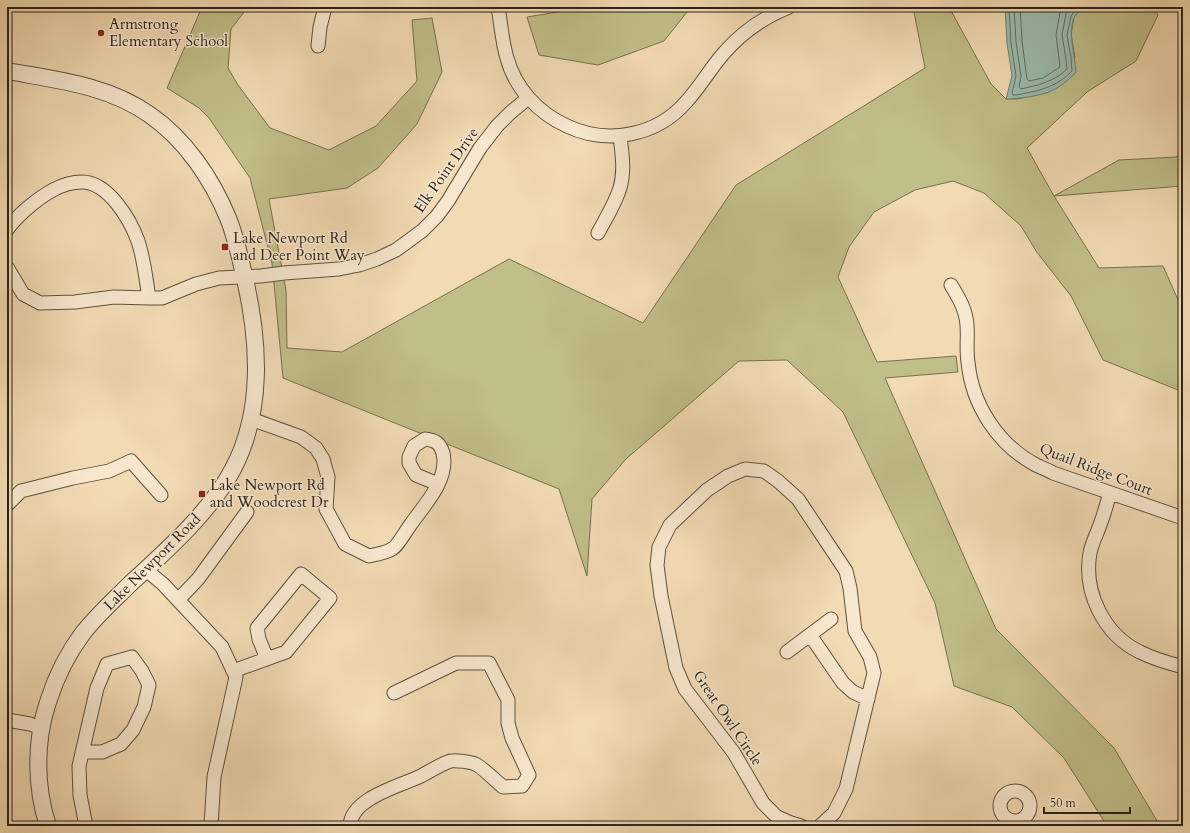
<svg xmlns="http://www.w3.org/2000/svg" width="1190" height="833" font-family="Cardo,serif">
  <style>
    .green { fill: #c0be89; stroke: #767051 }
    .water { fill: #9bbbae; stroke: #6e7e72 }
    .lines { fill: none; stroke-linecap: round; stroke-linejoin: round }
    .shore { stroke: #636f64; stroke-width: 1 }
    .minor-casing { stroke: #5d5140; stroke-width: 15 }
    .tertiary-casing { stroke: #5d5140; stroke-width: 18 }
    .minor { stroke: #f7e7ce; stroke-width: 13 }
    .tertiary { stroke: #f7e7ce; stroke-width: 16 }
    .poi-dot { fill: #8f2418; stroke: #f7e7ce; stroke-width: 1.5 }
    .labels { text-anchor: middle; stroke-width: 3; stroke-linejoin: round; paint-order: stroke }
    .poi-label { font-size: 15px; fill: #2b2319; stroke: #f7e7ce; text-anchor: start }
    .street-label { font-size: 15px; fill: #2b2319; stroke: #f7e7ce }
  </style>
  <rect width="100%" height="100%" fill="#f2dab3"/>
  <filter id="stains"><feTurbulence type="fractalNoise" baseFrequency=".005" numOctaves="4"/><feColorMatrix values="0 0 0 0 .2 0 0 0 0 .09 0 0 0 0 .02 0 0 0 .5 -.17"/></filter>
  <radialGradient id="worn" r=".72"><stop offset=".6" stop-color="#630" stop-opacity="0"/><stop offset="1" stop-color="#630" stop-opacity=".3"/></radialGradient>
  <!-- green -->
  <path class="green" d="M 202,7 L 248,7 L 231,29 L 228,68 L 238,85 L 270,128 L 329,150 L 376,126 L 417,81 L 412,20 L 432,18 L 442,72 L 417,124 L 378,168 L 347,188 L 269,199 L 286,290 L 287,348 L 342,352 L 509,259 L 643,323 L 736,185 L 925,68 L 913,7 L 949,7 L 991,84 L 1006,99 L 1017,99 L 1049,92 L 1075,57 L 1071,35 L 1074,17 L 1083,7 L 1154,7 L 1158,15 L 1136,61 L 1087,92 L 1027,148 L 1054,196 L 1119,160 L 1176,157 L 1183,153 L 1183,186 L 1054,196 L 1099,268 L 1163,266 L 1183,311 L 1183,392 L 1103,360 L 1071,296 L 1036,251 L 1021,226 L 984,193 L 953,181 L 915,190 L 874,212 L 849,247 L 838,277 L 877,362 L 956,356 L 958,372 L 885,378 L 996,629 L 1114,748 L 1160,826 L 1107,826 L 1064,758 L 1012,707 L 954,686 L 935,603 L 843,412 L 787,360 L 739,361 L 626,459 L 592,499 L 587,576 L 559,489 L 283,378 L 272,263 L 250,178 L 209,118 L 199,108 L 167,88 Z
    M 587,7 L 691,7 L 664,41 L 598,65 L 539,55 L 527,17 Z"/>
  <!-- water -->
  <path class="water" d="M 1005,7 L 1083,7 C 1081,10 1077,13 1075,16 C 1067,29 1075,57 1076,72 C 1069,80 1059,88 1049,92 C 1038,96 1017,99 1006,99 L 1012,76 L 1007,43 Z"/>
  <g class="lines">
    <!-- shore -->
    <path class="shore" d="M 1009,7 L 1011,43 L 1016,76 L 1012,93 L 1013,95 L 1016,95 C 1038,91 1055,88 1072,71 L 1071,58 L 1067,35 L 1071,16 L 1078,7
      M 1014,7 L 1016,42 L 1021,76 L 1019,87 L 1021,89 C 1038,85 1054,82 1067,69 L 1066,59 L 1062,35 L 1066,14 L 1071,7
      M 1020,7 L 1022,41 L 1027,79 L 1029,81 L 1043,78 L 1060,67 L 1056,35 L 1060,13 L 1063,7"/>
    <defs>
      <path id="minor" d="M 498,7 C 501,24 502,42 507,58 C 515,88 538,113 567,126 C 607,145 657,136 686,102 C 700,87 710,69 723,54 C 741,33 764,17 789,7
        M 318,46 L 320,27 L 325,7
        M 7,230 C 16,216 38,198 53,190 C 62,185 71,182 82,182 C 108,182 130,219 138,241 C 144,259 146,279 149,298
        M 598,233 C 606,218 615,204 620,188 C 625,171 622,153 620,136
        M 7,267 L 23,294 L 40,303 L 75,302 L 114,297 L 149,298 L 162,298 L 196,284 L 219,278 L 261,276 L 284,273 L 339,269 L 359,265 L 377,259 L 396,250 L 422,231 L 437,216 L 448,201 L 480,148 L 497,126 L 510,113 L 528,98
        M 951,285 C 959,298 966,310 967,325 C 968,337 966,350 968,362 C 972,405 998,445 1036,465 C 1042,468 1048,470 1053,473 L 1183,518
        M 251,419 L 301,437 L 316,448 L 323,459 L 328,477 L 326,509 L 345,544 L 369,556 C 374,555 388,552 392,549 C 397,547 407,529 411,524 C 425,504 449,480 443,453 C 440,443 435,440 425,439 L 414,446 L 409,457 L 409,463 L 416,475 L 438,484
        M 1110,493 C 1107,502 1105,512 1101,522 C 1098,532 1092,542 1090,553 C 1083,592 1104,635 1140,652 C 1154,659 1168,663 1183,667
        M 7,505 L 21,491 L 73,478 L 109,471 L 131,461 L 161,495
        M 146,570 L 163,584 L 222,647 L 236,677 L 214,777 L 211,826
        M 178,600 L 198,579 L 247,512
        M 810,635 L 843,683 L 853,692 L 868,699
        M 787,652 L 831,619
        M 233,671 L 286,652 L 330,598 L 301,574 L 257,628 L 259,639 L 267,659
        M 7,720 L 30,724 L 41,728
        M 82,752 L 102,752 L 121,744 L 133,730 L 144,707 L 149,685 L 142,671 L 132,657 L 107,664 L 97,688 L 79,766 L 80,795 L 86,826
        M1000 806a15 15 0 1 1 30 0a15 15 0 1 1-30 0Z
        M 350,826 C 351,798 400,786 421,776 C 428,772 445,762 451,761 C 456,760 471,762 475,764 C 481,766 497,782 503,787 L 522,786 L 529,775 L 512,738 L 508,723 L 508,700 L 489,663 L 456,663 L 394,693
        M 801,826 L 791,823 L 777,817 L 763,803 L 734,753 L 685,689 L 676,668 L 661,596 L 657,565 L 659,547 L 670,525 L 707,490 L 728,476 L 745,469 L 764,471 L 778,481 L 798,499 L 846,571 L 850,588 L 855,631 L 870,657 L 874,673 L 846,789 L 834,813 L 820,826"/>
      <path id="tertiary" d="M 7,71 C 56,80 108,85 150,115 C 185,139 212,179 228,218 C 236,237 240,258 245,279 C 259,341 264,410 233,469 C 211,511 166,551 130,584 C 114,600 97,615 83,633 C 67,654 56,677 48,702 C 35,741 35,786 48,826"/>
    </defs>
    <!-- minor casing -->
    <use href="#minor" class="minor-casing"/>
    <!-- tertiary casing -->
    <use href="#tertiary" class="tertiary-casing"/>
    <!-- minor -->
    <use href="#minor" class="minor"/>
    <!-- tertiary -->
    <use href="#tertiary" class="tertiary"/>
  </g>
  <!-- markers -->
  <g class="poi-dot">
    <circle cx="101" cy="33" r="4"/>
    <rect x="221" y="243" width="8" height="8" rx="2"/>
    <rect x="198" y="490" width="8" height="8" rx="2"/>
  </g>
  <g class="labels">
    <!-- poi labels -->
    <g class="poi-label">
      <text x="109" y="29">Armstrong<tspan x="109" dy="17">Elementary School</tspan></text>
      <text x="233" y="243">Lake Newport Rd<tspan x="233" dy="17">and Deer Point Way</tspan></text>
      <text x="210" y="490">Lake Newport Rd<tspan x="210" dy="17">and Woodcrest Dr</tspan></text>
    </g>
    <!-- street labels -->
    <g class="street-label">
      <text transform="translate(446 170) rotate(-55)" y="5">Elk Point Drive</text>
      <text transform="translate(1096 469) rotate(21)" y="5">Quail Ridge Court</text>
      <text transform="translate(152 562) rotate(-45)" y="5">Lake Newport Road</text>
      <text transform="translate(728 718) rotate(56)" y="5">Great Owl Circle</text>
    </g>
  </g>
  <!-- margin -->
  <rect width="1190" height="833" fill="none" stroke="#f2dab3" stroke-width="24"/>
  <rect x="8" y="8" width="1174" height="817" fill="none" stroke="#2b2319" stroke-width="2"/>
  <rect x="12" y="12" width="1166" height="809" fill="none" stroke="#2b2319"/>
  <!-- scale -->
  <path d="M1044 807v6h86v-6" fill="none" stroke="#2b2319" stroke-width="2"/>
  <text x="1050" y="807" font-size="12" fill="#2b2319" stroke="#f7e7ce" stroke-width="3" paint-order="stroke">50 m</text>
  <rect width="100%" height="100%" filter="url(#stains)"/>
  <rect width="100%" height="100%" fill="url(#worn)"/>
</svg>
